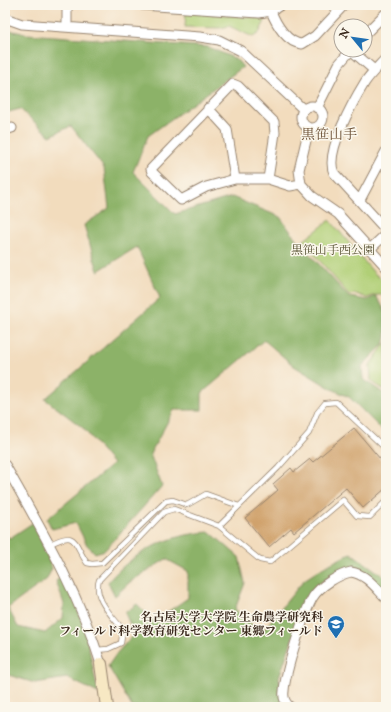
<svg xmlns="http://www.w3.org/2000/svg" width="391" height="712" font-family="'IM FELL English','Noto Serif JP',serif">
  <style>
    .green { fill: #b0cf76; stroke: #767c4a }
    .forest { fill: #8cb267; stroke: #646e42 }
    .building { fill: #d0a26c }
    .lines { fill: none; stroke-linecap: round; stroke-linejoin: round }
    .lane-casing { stroke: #96836e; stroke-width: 6 }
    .street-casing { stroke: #96836e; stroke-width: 11 }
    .secondary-casing { stroke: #96836e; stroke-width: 14 }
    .lane { stroke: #fff; stroke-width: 4.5 }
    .street { stroke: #fff; stroke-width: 9 }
    .secondary { stroke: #f7e8c3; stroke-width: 12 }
    .labels { text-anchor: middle; stroke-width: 3; stroke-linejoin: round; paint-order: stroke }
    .park-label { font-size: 12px; fill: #585334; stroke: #fbf7ec }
    .poi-label { font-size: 12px; font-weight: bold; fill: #3b2a1e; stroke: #fbf7ec; text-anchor: end }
    .quarter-label { font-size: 14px; fill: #6f5439; stroke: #fbf7ec }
  </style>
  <rect width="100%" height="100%" fill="#fbf7ec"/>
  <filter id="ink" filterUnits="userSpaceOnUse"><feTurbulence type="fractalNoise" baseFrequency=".025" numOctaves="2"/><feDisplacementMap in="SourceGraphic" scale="8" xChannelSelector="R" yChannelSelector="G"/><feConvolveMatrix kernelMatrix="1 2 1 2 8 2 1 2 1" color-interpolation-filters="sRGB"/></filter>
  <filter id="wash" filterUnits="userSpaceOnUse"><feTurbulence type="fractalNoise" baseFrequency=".012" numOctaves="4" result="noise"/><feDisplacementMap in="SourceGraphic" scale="16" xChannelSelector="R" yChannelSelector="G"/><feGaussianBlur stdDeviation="0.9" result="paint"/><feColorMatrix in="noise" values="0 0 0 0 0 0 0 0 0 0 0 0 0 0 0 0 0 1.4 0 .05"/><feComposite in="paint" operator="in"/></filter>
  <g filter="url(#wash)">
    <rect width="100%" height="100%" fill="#f2dcbd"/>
    <!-- green -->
    <path class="green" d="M 186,11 L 266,19 L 259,33 L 253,37 L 229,26 L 220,28 L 185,27 Z
      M 330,220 L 374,273 L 386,283 L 386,295 L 375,295 L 367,298 L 356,294 L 349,295 L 303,241 Z
      M 386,342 L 386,391 L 371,381 L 370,365 Z"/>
    <!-- forest -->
    <path class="forest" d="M 5,29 L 26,34 L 208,47 L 236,59 L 243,67 L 148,136 L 133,172 L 175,214 L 232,197 L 280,217 L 296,239 L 349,297 L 367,300 L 376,296 L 386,312 L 386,338 L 381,347 L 362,366 L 363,379 L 386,395 L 386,434 L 349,397 L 332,389 L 294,366 L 264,340 L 202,393 L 202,410 L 174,410 L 150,454 L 162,486 L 105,550 L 95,553 L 87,545 L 76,523 L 52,529 L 47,519 L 113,464 L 83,428 L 45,399 L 160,298 L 137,247 L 98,271 L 84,225 L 109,208 L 104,168 L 71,126 L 50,136 L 20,109 L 5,113 Z
      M 34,522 L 52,568 L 47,579 L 8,608 L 18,627 L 45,633 L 63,618 L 64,604 L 56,581 L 61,577 C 84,610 90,654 98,693 L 67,678 L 35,683 L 5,674 L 5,535 L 10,538 Z
      M 210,532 L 239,557 L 245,583 L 235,609 L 261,633 L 304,580 L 324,567 L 351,553 L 386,578 L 386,592 L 359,572 L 329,577 L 317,585 L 307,597 L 279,677 L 283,707 L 132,707 L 108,666 L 117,653 L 134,634 L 125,613 L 137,604 L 154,621 L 188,598 L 188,571 L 166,559 L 130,582 L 115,596 L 108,582 C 134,551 170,534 210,532 Z"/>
    <g id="blocks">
      <!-- building -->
      <path class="building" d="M 354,428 L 386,466 L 386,488 L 363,508 L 346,488 L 294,532 L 291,528 L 269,547 L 245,518 L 278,490 L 273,484 L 291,468 L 294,472 L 310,459 L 313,462 Z"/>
    </g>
  </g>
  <g filter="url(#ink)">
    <use href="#blocks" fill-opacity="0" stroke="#96836e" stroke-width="1"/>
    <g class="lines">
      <defs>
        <path id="lane" d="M 219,526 L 278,468 L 309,433 L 317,413 L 325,403 L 336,402 L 386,449
          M 49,545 C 78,529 73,543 87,563 L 92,564 L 102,563 L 166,501 L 173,500 L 187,505 L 206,494 L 239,506
          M 96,650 L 108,649 L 121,643 L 123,630 C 112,615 93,599 99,580 L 164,512 L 174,509 L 219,526 L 260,560 L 270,562 L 343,500 L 357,516 L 370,517 L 386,501"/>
        <path id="street" d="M 67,5 L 67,27
          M 142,5 L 259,13 L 271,11 L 281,5
          M 271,11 C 276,24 287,43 302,44 L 315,36 L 344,5
          M 5,18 L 22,24 L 200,37 L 219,40 L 241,51 L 304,110
          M 365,34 L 386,13
          M 351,50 L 374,70
          M 386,58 C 379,66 371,73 365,82 C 354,100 324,153 334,173 L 386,230
          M301 117a11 11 0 1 1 22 0a11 11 0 1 1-22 0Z
          M 208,108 L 227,129 L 235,179
          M 317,108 L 339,64 L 351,50
          M 309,128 L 299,170 L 301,184 L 312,196 L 338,214 L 386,267
          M 5,130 L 12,128
          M 268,179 L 275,133 L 274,122 L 238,86 L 233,84 L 151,169 L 152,172 L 181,200 L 206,187 L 235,179 L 268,179 L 290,186 L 301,184
          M 360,200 L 386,151
          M 370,249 L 386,234
          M 5,465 C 41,529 79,593 101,664
          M 290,707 C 285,703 283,697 284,691 C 285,673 304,612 313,597 C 320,586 338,575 351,572 C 366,574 376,588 386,598"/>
        <path id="secondary" d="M 101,664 L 107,707"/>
      </defs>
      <!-- lane casing -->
      <use href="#lane" class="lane-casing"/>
      <!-- street casing -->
      <use href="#street" class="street-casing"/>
      <!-- secondary casing -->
      <use href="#secondary" class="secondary-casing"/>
      <!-- lane -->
      <use href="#lane" class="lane"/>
      <!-- street -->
      <use href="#street" class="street"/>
      <!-- secondary -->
      <use href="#secondary" class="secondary"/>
    </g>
  </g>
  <!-- icons -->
  <defs>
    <symbol id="university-pin" viewBox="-11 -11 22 30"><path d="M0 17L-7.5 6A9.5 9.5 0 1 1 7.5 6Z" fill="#1f6fb2" stroke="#fbf7ec"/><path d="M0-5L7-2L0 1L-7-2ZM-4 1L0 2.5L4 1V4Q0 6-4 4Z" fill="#fff"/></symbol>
  </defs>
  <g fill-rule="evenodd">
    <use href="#university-pin" x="326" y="614" width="20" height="27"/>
  </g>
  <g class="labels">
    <!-- park labels -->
    <g class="park-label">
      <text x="333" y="254">黒笹山手西公園</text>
    </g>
    <!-- poi labels -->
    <g class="poi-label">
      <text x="323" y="621">名古屋大学大学院 生命農学研究科<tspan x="323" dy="14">フィールド科学教育研究センター 東郷フィールド</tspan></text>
    </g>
    <!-- quarter labels -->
    <g class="quarter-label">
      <text x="329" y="139">黒笹山手</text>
    </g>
  </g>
  <!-- margin -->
  <rect width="391" height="712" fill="none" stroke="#fbf7ec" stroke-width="20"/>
  <!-- north arrow -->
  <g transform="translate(353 38) rotate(299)"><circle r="19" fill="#fbf7ec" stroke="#aea59a"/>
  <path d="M0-3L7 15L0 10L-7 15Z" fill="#1f6fb2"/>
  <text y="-6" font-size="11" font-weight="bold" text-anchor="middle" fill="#3b2a1e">N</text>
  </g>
</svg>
